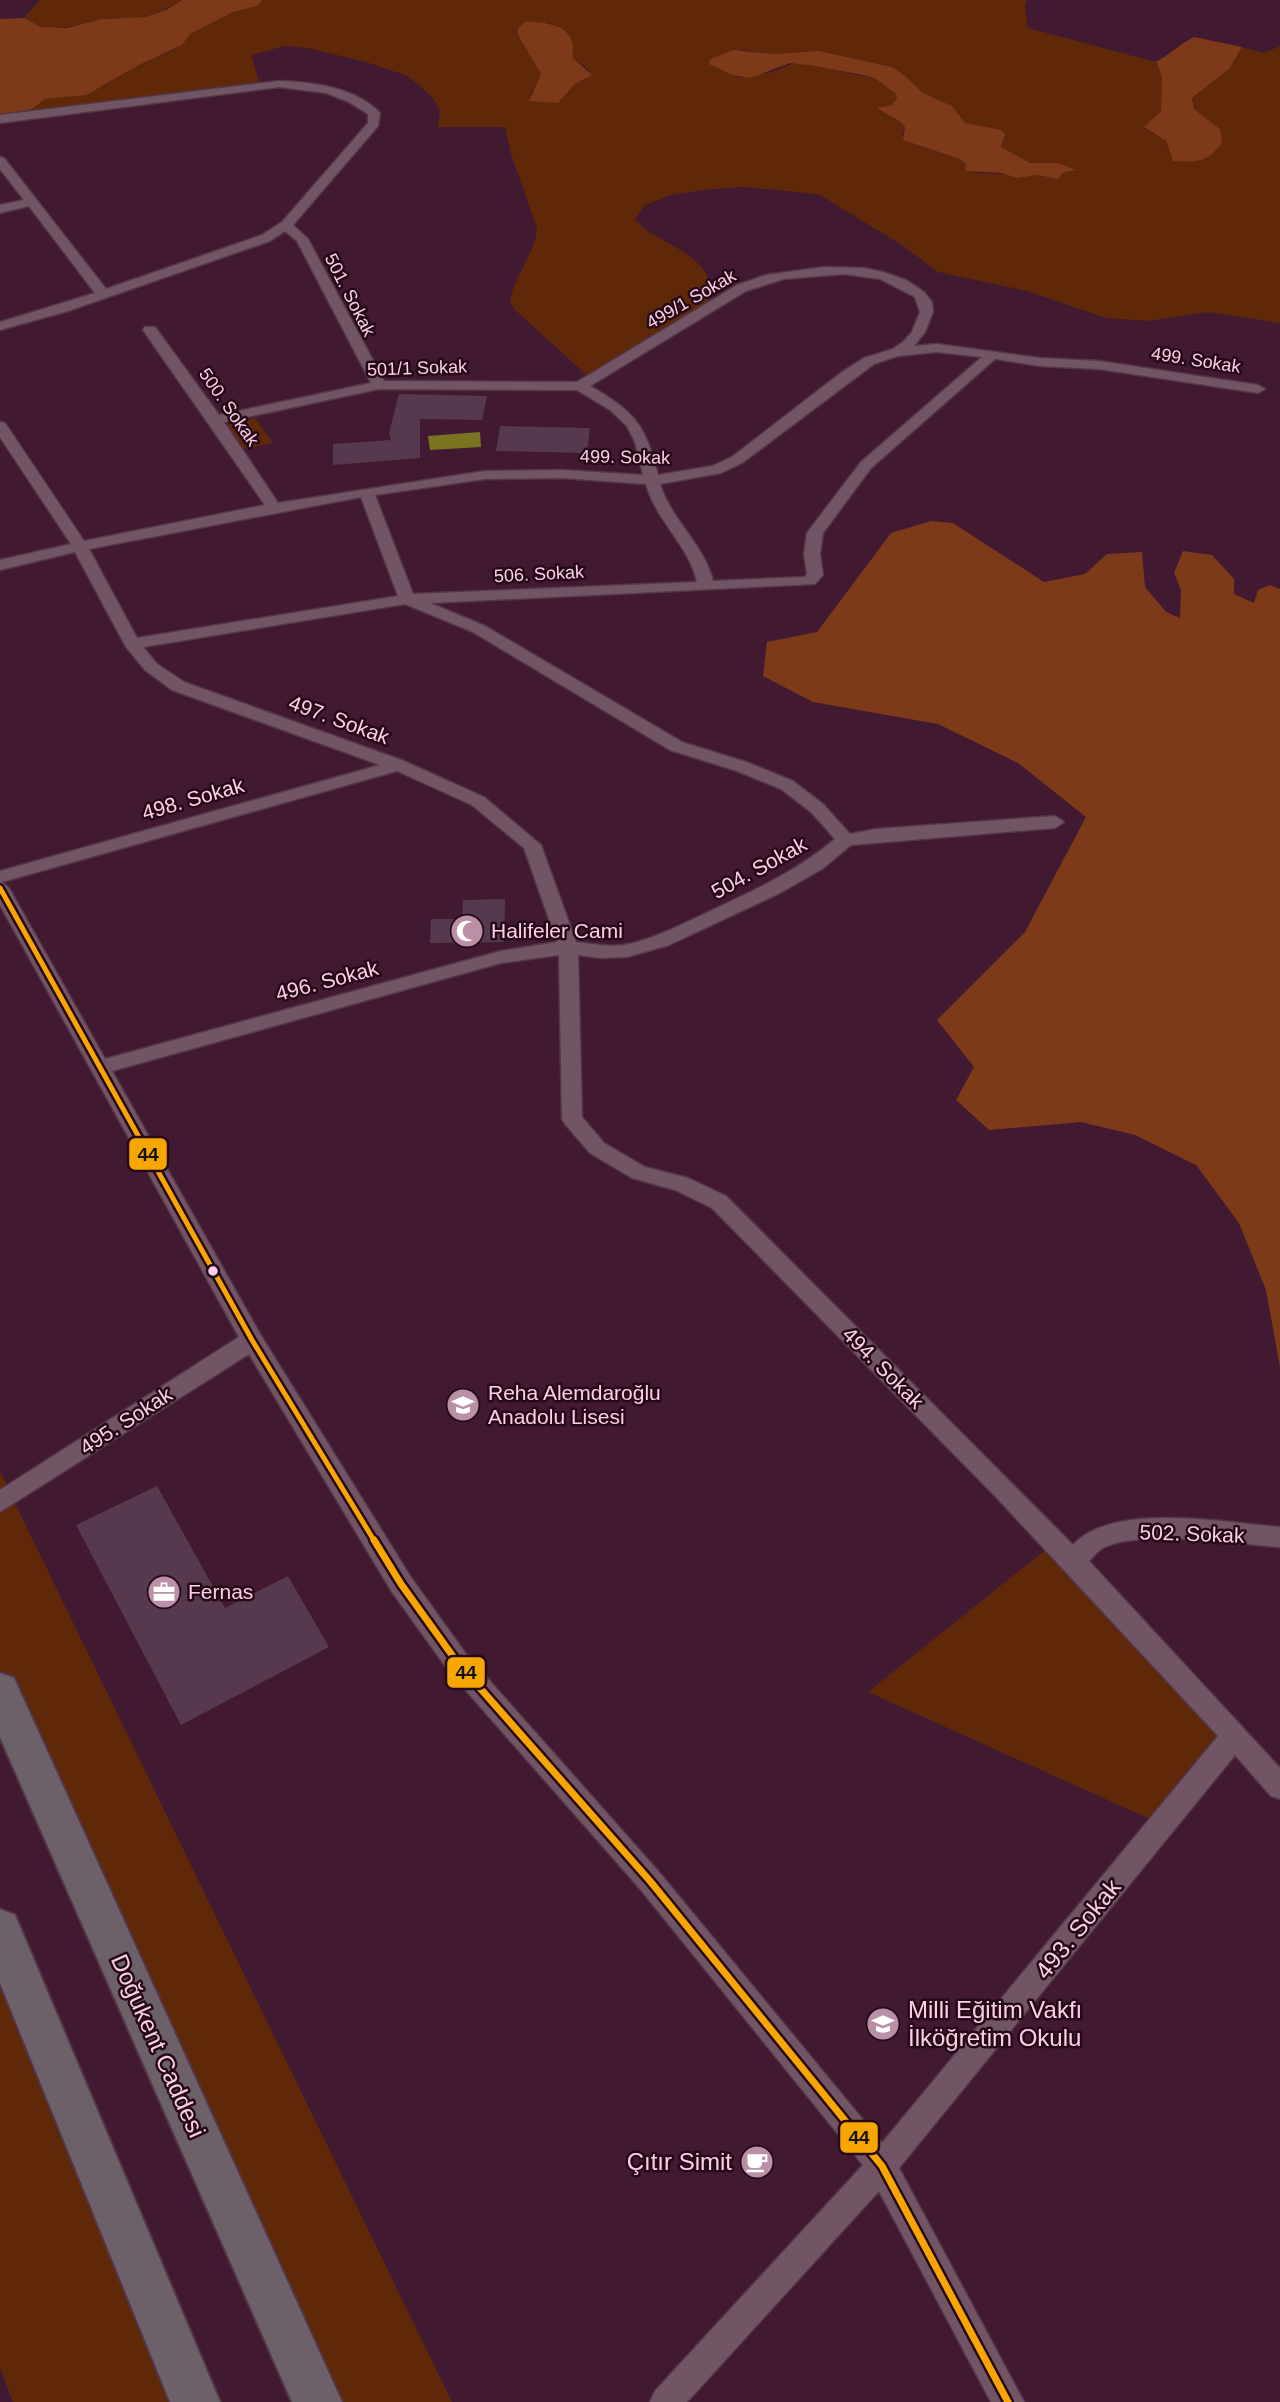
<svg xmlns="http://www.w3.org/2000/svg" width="1280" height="2402" font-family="Arial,sans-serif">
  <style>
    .green { fill: #5f2809; fill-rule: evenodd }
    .forest { fill: #7d3a18 }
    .water { fill: #797422 }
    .building { fill: #56394f }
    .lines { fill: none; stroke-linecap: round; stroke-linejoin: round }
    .minor-casing { stroke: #533647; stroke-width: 3 }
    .primary-casing { stroke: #533647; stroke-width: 4 }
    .minor { fill: #715564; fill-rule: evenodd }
    .primary { fill: #6c6069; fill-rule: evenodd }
    .bus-1-far1-casing { stroke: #260919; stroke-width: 10 }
    .bus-1-casing { stroke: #260919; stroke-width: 12 }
    .bus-1-far1 { stroke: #f7a600; stroke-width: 5 }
    .bus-1 { stroke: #f7a600; stroke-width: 7 }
    .bus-dot { fill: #fbd0e4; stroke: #260919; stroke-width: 2.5 }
    .labels { text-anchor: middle; stroke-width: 5; stroke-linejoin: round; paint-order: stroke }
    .far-street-label { font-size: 18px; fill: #fbd0e4; stroke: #260919 }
    .street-label { font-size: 21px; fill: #fbd0e4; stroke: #260919 }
    .poi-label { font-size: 21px; fill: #fbd0e4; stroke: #260919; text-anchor: start }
    .near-street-label { font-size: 24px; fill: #fbd0e4; stroke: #260919 }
    .near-poi-label { font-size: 24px; fill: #fbd0e4; stroke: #260919; text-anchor: start }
    .line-badge { stroke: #260919; stroke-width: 2.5 }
    .pale-badge-label { font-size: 19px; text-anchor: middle; font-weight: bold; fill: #111 }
  </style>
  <rect width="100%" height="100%" fill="#411a32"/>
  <!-- green -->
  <path class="green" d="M 40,0 L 182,0 C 166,9 150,17 131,19 C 122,19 112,17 103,19 C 77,24 48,37 24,18 Z
    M 263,0 L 1027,0 L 1025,6 L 1028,28 L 1156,62 L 1163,77 L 1161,111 L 1144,128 L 1166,141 L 1168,150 L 1220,129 L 1194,109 L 1192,98 L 1230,68 L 1242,47 L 1264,53 L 1280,46 L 1280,323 L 1208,312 L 1149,321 L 1106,318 L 1027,291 L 938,272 L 902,245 L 818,194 L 742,187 L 704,190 L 671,195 L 645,205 L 635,219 C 654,243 706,252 710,286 C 711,293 708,302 707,308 L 591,379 L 515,310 L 510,301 C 514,275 535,255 537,228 L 511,154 L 505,127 L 438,127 L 440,110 L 433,98 L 408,76 L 366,62 L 308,48 L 285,46 L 251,55 L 260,85 L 21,117 L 45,99 L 103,86 L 141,64 L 173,50 L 190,34 L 233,12 L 257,6 ZM 549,23 L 568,34 L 573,48 L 573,58 L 589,70 L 586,79 L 575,84 L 564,97 L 530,96 L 542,74 L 518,35 ZM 742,50 L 775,54 L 819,51 L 892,67 L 903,74 L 923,93 L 952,106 L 965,124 L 1005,134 L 1001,148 L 1030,163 L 1051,163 L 1071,172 L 1063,173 L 1058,179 L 1037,175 L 976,173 L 965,167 L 965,163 L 960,159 L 914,144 L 902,135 L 905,127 L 893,115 L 881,112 L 880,108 L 892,105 L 898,98 L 896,94 L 876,79 L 822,67 L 794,63 L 772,72 L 738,77 L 716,68 L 710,59 Z
    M 255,418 L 273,443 L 244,449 L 226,425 Z
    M 0,1471 L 11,1495 L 452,2402 L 317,2402 L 0,1691 Z
    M 1054,1543 L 1235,1735 L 1163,1825 L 868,1692 Z
    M 0,1930 L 195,2402 L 13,2402 L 0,2368 Z"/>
  <!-- forest -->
  <path class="forest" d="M 182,0 L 263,0 L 257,6 L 233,12 L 190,34 L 182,45 L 141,64 L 86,95 L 45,99 L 21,117 L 0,119 L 0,19 L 24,18 L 41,27 L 67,28 L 102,19 L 145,17 L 166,10 Z
    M 525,22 C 540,22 566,23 572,41 C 574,47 572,52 573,58 L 592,75 L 575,84 L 558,103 L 529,101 L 541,74 L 518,35 L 518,28 Z
    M 1194,37 L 1242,47 L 1230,68 L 1192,98 L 1194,109 L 1220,129 L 1222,143 C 1206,163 1198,162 1173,161 L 1166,141 L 1144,127 L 1161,111 L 1162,77 L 1156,62 C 1170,54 1180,44 1194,37 Z
    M 733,50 L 775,54 L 819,51 L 892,67 L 903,74 L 923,93 L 952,106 L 965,123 L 1001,130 L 1005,134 L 1001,147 L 1030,163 L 1058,163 L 1076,170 L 1063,173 L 1058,179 L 1037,175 L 1017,178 L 1002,173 L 966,171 L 965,163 L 960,159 L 903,140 L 905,127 C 895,115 887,116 877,108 L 892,105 L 897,98 L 896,94 L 876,79 L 863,75 L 815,66 L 790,63 L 750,78 L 732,75 L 709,64 L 710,59 Z
    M 931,521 L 953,523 L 1044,582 L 1085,574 L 1107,554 L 1142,552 L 1145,587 L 1166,612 L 1180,618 L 1181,590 L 1174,573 L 1183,551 L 1212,555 L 1234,579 L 1234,594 L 1254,603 L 1258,590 L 1270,585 L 1280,589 L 1280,1367 L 1266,1290 L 1239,1223 L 1196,1165 L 1135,1135 L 1081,1122 L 989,1130 L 956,1100 L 974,1067 L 937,1020 L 1025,932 L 1086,817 L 1018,763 L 938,724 L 813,702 L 763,676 L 767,642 L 817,632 L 891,533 Z"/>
  <!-- water -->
  <path class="water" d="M 480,432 L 481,447 L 430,450 L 428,436 Z"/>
  <!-- building -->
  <path class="building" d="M 399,394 L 487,396 L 482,420 L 420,419 L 420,458 L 333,465 L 333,444 L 391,440 L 389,433 Z
    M 500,426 L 590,428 L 587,453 L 496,451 Z
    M 505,899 L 504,942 L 430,943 L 431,919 L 462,919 L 463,900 Z
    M 157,1486 L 225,1608 L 288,1576 L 329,1647 L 181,1725 L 76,1525 Z"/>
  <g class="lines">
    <defs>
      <path id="minor" d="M 279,81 C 313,82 355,87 380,113 L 378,126 L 293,225 L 308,239 L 384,381 L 577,382 L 737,285 L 766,275 L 824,267 L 864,268 L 883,272 L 906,280 L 924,292 L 932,302 L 933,312 L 925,332 L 914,346 L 937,344 L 1040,358 L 1099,361 L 1258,385 L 1265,389 L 1258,393 L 1099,369 L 1040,366 L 995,359 L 871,468 L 823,533 L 820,554 L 823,575 L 815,584 L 430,603 L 485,626 L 682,742 L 749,763 L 793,781 L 823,804 L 850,834 L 876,829 L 1055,816 L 1064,822 L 1055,828 L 851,845 L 822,869 L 778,894 L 669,945 L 627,957 L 601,958 L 578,955 L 582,1117 L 604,1143 L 645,1167 L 688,1178 L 726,1196 L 1073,1545 C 1113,1501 1226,1523 1280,1527 L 1280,1547 C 1235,1544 1146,1529 1105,1547 C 1098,1550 1094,1556 1089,1561 L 1280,1768 L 1280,1799 L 1271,1796 L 1235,1755 L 899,2168 L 1024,2402 L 991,2402 L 879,2191 L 687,2402 L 650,2402 L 655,2391 L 863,2165 L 641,1890 L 448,1670 L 392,1592 L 249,1354 L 0,1512 L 0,1490 L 239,1337 L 0,905 L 0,871 L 380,765 L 172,690 L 145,670 L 126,647 L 75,552 L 0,570 L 0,560 L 71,544 L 0,437 L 0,422 L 5,423 L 84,541 L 265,505 L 143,330 L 145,327 L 155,327 L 219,415 L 371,383 L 297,241 L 285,231 L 270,241 L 68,311 L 0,330 L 0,322 L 95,293 L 29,206 L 0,213 L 0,205 L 24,200 L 0,169 L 0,157 L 4,158 L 106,289 L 262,235 L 282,222 L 368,123 L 368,114 L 349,102 L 326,93 L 279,87 L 0,123 L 0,115 ZM 844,274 L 880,279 L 915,297 L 920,312 L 912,332 L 903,342 L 893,349 L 864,358 L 842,372 L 732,457 L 712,466 L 658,475 C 646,425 634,411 590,386 L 746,291 L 784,279 ZM 937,352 L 982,357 L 861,462 L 807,533 L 804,554 L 807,574 L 805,577 L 713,581 C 704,544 671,520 660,484 L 721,473 L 742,463 L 874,364 L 898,356 ZM 379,389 L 577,390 L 610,410 L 627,426 L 635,442 L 643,475 L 562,470 L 485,471 L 278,503 L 224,422 ZM 562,478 L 646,484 C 656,521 689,545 697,582 L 413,594 L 375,495 L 485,479 ZM 361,497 L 398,596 L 137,638 L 89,549 ZM 405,604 L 473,632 L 670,750 L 737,771 L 781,789 L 811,812 L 835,839 C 796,872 751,892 704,914 C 680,925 656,938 629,944 C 612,948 593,944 576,942 L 541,845 L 484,797 L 404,761 L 184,682 L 157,664 L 143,647 ZM 397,771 L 472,805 L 524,848 L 557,942 L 501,951 L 105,1059 L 9,888 L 2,882 ZM 559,955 L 562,1119 L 565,1124 L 590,1153 L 632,1178 L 675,1190 L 712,1208 L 996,1497 L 1218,1736 L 882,2143 L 659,1872 L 466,1654 L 410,1576 L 260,1334 L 112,1071 L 501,963 Z"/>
      <path id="primary" d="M 0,1673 L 14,1678 L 342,2402 L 292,2402 L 0,1737 Z
        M 0,1909 L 15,1915 L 220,2402 L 170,2402 L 0,1983 Z"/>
    </defs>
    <!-- minor casing -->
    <use href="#minor" class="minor-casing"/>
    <!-- primary casing -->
    <use href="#primary" class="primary-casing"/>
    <!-- minor -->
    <use href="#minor" class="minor"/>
    <!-- primary -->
    <use href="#primary" class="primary"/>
    <defs>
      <path id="bus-1-far1" d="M 0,888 L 252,1340 L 375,1542"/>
      <path id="bus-1" d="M 374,1540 L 401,1584 L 457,1662 L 650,1881 L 882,2166 L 1008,2402"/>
    </defs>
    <!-- bus-1-far1 casing -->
    <use href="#bus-1-far1" class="bus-1-far1-casing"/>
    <!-- bus-1 casing -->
    <use href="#bus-1" class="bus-1-casing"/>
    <!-- bus-1-far1 -->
    <use href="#bus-1-far1" class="bus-1-far1"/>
    <!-- bus-1 -->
    <use href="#bus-1" class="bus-1"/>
  </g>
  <!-- icons -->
  <defs>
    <symbol id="mosque-disc" viewBox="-11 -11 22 22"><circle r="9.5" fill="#ba90a6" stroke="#260919"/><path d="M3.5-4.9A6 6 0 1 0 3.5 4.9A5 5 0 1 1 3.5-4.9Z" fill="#fff"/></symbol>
    <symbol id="school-disc" viewBox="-11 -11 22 22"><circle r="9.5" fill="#ba90a6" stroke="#260919"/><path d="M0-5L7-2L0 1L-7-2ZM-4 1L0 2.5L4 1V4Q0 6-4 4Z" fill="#fff"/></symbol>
    <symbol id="office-disc" viewBox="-11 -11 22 22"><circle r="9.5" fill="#ba90a6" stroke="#260919"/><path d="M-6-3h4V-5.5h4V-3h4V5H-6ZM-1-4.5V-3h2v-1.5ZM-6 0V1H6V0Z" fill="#fff"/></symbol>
    <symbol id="cafe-disc" viewBox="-11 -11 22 22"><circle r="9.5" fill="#ba90a6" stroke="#260919"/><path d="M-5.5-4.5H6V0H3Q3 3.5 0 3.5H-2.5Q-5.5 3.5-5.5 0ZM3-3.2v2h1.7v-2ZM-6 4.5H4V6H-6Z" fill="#fff"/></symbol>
  </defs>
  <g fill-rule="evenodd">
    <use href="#mosque-disc" x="448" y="912" width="38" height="38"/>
    <use href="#school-disc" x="444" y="1386" width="38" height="38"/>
    <use href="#office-disc" x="145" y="1573" width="38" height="38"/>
    <use href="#school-disc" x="864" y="2005" width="38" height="38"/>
    <use href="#cafe-disc" x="738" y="2143" width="38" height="38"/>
  </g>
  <!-- markers -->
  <circle class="bus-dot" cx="213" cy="1271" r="6"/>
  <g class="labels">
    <!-- far-street labels -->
    <g class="far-street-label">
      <text transform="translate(350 295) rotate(63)" y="6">501. Sokak</text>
      <text transform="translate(691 299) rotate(-30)" y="6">499/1 Sokak</text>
      <text transform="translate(1196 360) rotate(9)" y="6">499. Sokak</text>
      <text transform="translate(417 368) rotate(-2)" y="6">501/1 Sokak</text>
      <text transform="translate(229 407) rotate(55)" y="6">500. Sokak</text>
      <text transform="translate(625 457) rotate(1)" y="6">499. Sokak</text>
      <text transform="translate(539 574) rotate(-3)" y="6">506. Sokak</text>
    </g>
    <!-- street labels -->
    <g class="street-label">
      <text transform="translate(339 720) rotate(20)" y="7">497. Sokak</text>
      <text transform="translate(193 799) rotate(-16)" y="7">498. Sokak</text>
      <text transform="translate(759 868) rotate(-29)" y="7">504. Sokak</text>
      <text transform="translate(327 981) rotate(-15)" y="7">496. Sokak</text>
      <text transform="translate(883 1368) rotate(45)" y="7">494. Sokak</text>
      <text transform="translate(126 1421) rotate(-33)" y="7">495. Sokak</text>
      <text transform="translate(1192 1534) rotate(2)" y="7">502. Sokak</text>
    </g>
    <!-- poi labels -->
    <g class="poi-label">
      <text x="491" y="938">Halifeler Cami</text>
      <text x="488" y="1400">Reha Alemdaroğlu<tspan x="488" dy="24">Anadolu Lisesi</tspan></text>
      <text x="188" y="1599">Fernas</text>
    </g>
    <!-- near-street labels -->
    <g class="near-street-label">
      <text transform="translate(1078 1929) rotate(-51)" y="8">493. Sokak</text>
      <text transform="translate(158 2046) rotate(66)" y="8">Doğukent Caddesi</text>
    </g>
    <!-- near-poi labels -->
    <g class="near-poi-label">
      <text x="908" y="2018">Milli Eğitim Vakfı<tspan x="908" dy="28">İlköğretim Okulu</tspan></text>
      <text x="732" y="2170" text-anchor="end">Çıtır Simit</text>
    </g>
  </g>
  <g class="line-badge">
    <rect x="128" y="1137" width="40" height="34" rx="7" fill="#f7a600"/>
    <rect x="446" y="1656" width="40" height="33" rx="7" fill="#f7a600"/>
    <rect x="839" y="2121" width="40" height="33" rx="7" fill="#f7a600"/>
  </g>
  <g class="pale-badge-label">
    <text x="148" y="1161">44</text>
    <text x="466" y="1679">44</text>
    <text x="859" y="2144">44</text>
  </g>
</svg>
